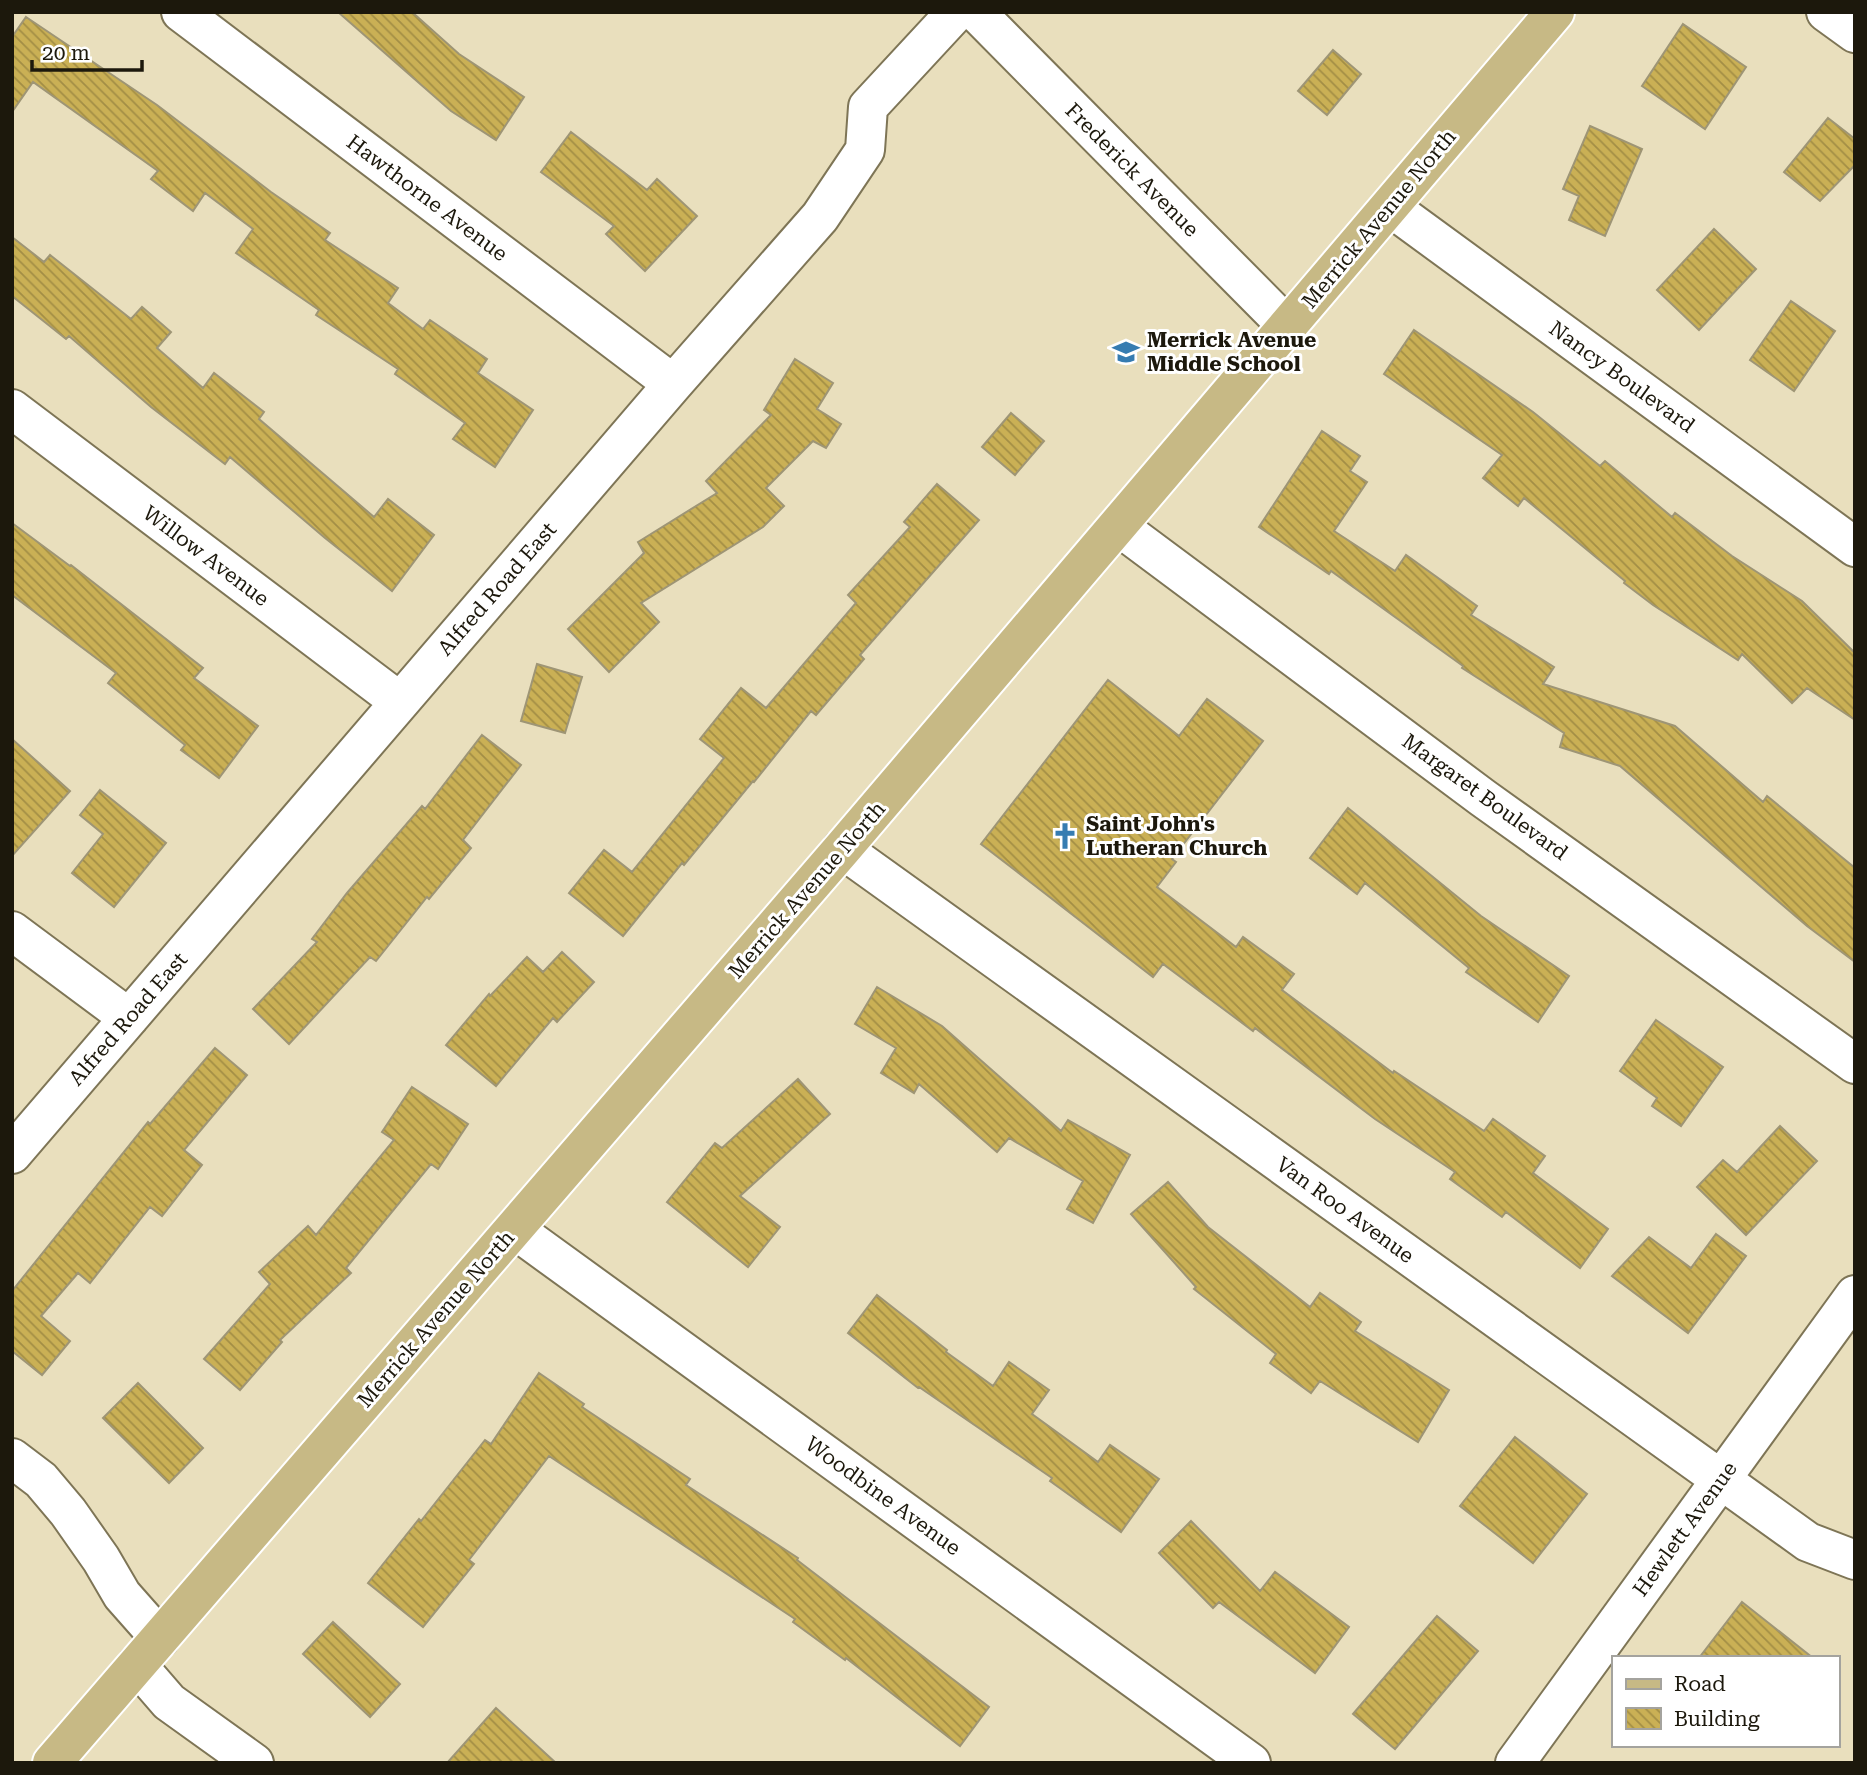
<svg xmlns="http://www.w3.org/2000/svg" width="1867" height="1775" font-family="'Roboto Serif',serif">
  <style>
    .building { fill: url(#building-back-hatch); stroke: #9e9575; stroke-width: 2 }
    .lines { fill: none; stroke-linecap: round; stroke-linejoin: round }
    .minor-casing { stroke: #7e7556; stroke-width: 42 }
    .major-casing { stroke: #fff; stroke-width: 42 }
    .minor { stroke: #fff; stroke-width: 38 }
    .major { stroke: #c7b985; stroke-width: 38 }
    .labels { text-anchor: middle; stroke-width: 6; stroke-linejoin: round; paint-order: stroke }
    .street-label { font-size: 21px; fill: #1c180c; stroke: #fff }
    .poi-label { font-size: 21px; font-weight: bold; fill: #1c180c; stroke: #fff; text-anchor: start }
  </style>
  <defs>
    <pattern id="building-back-hatch" width="6" height="6" patternUnits="userSpaceOnUse" patternTransform="scale(1.75)"><rect width="6" height="6" fill="#cab055"/><path d="M-1 5l2 2M0 0l6 6M5-1l2 2" fill="none" stroke="#a38e45"/></pattern>
  </defs>
  <rect width="100%" height="100%" fill="#e9dfbd"/>
  <!-- building -->
  <path class="building" d="M 338,12 L 412,12 L 459,54 L 524,97 L 496,140 L 451,111 Z
    M 26,17 L 157,105 L 271,192 L 330,233 L 325,240 L 398,288 L 388,303 L 423,329 L 430,320 L 487,359 L 478,373 L 533,410 L 495,467 L 453,439 L 465,423 L 395,374 L 398,369 L 316,315 L 319,310 L 236,253 L 253,229 L 205,193 L 193,211 L 151,179 L 158,171 L 33,82 L 12,112 L 12,37 Z
    M 1683,24 L 1746,67 L 1705,129 L 1642,86 Z
    M 1333,50 L 1361,74 L 1327,115 L 1298,91 Z
    M 1828,118 L 1855,139 L 1855,165 L 1820,201 L 1784,172 Z
    M 1590,126 L 1642,149 L 1605,236 L 1569,220 L 1579,196 L 1563,189 Z
    M 571,132 L 647,190 L 657,179 L 697,216 L 645,271 L 606,234 L 614,226 L 541,172 Z
    M 1714,229 L 1756,269 L 1699,330 L 1657,290 Z
    M 12,237 L 44,262 L 50,255 L 131,319 L 142,307 L 171,332 L 157,348 L 203,388 L 214,373 L 264,412 L 259,419 L 374,517 L 388,499 L 434,535 L 392,591 L 325,538 L 230,457 L 225,464 L 151,407 L 69,336 L 66,339 L 12,296 Z
    M 1791,301 L 1835,331 L 1794,391 L 1750,360 Z
    M 1414,330 L 1533,412 L 1600,466 L 1605,461 L 1672,517 L 1675,513 L 1732,556 L 1802,601 L 1855,653 L 1855,720 L 1807,688 L 1792,703 L 1742,654 L 1738,660 L 1653,605 L 1624,583 L 1625,581 L 1524,498 L 1518,506 L 1483,478 L 1502,455 L 1384,374 Z
    M 795,359 L 833,383 L 817,409 L 841,424 L 826,448 L 813,441 L 766,488 L 784,506 L 763,527 L 641,603 L 659,622 L 609,672 L 568,629 L 644,553 L 638,542 L 717,493 L 706,481 L 771,415 L 764,410 Z
    M 1011,413 L 1044,441 L 1015,475 L 982,447 Z
    M 1322,431 L 1360,456 L 1350,471 L 1367,482 L 1334,531 L 1395,571 L 1406,555 L 1477,606 L 1471,615 L 1554,667 L 1543,684 L 1675,726 L 1763,802 L 1767,796 L 1855,868 L 1855,962 L 1807,926 L 1620,766 L 1560,747 L 1564,733 L 1462,668 L 1463,666 L 1331,571 L 1329,574 L 1259,527 Z
    M 937,484 L 979,520 L 860,655 L 864,659 L 816,715 L 811,711 L 754,782 L 753,781 L 684,865 L 682,863 L 623,936 L 569,893 L 604,850 L 632,872 L 724,758 L 700,739 L 741,688 L 766,708 L 856,603 L 848,595 L 910,527 L 904,522 Z
    M 12,523 L 70,566 L 71,565 L 203,668 L 194,678 L 258,726 L 219,778 L 181,750 L 185,745 L 108,683 L 116,673 L 12,595 Z
    M 537,664 L 582,677 L 565,733 L 521,721 Z
    M 1108,680 L 1179,736 L 1207,699 L 1263,741 L 1172,859 L 1176,862 L 1157,887 L 1236,947 L 1243,937 L 1294,974 L 1282,990 L 1393,1073 L 1394,1071 L 1484,1131 L 1493,1119 L 1545,1156 L 1533,1173 L 1608,1229 L 1580,1268 L 1506,1212 L 1502,1217 L 1450,1179 L 1455,1172 L 1375,1119 L 1255,1028 L 1253,1031 L 1163,964 L 1153,977 L 981,844 Z
    M 482,735 L 521,765 L 463,840 L 471,848 L 429,899 L 427,897 L 376,961 L 370,957 L 289,1044 L 253,1009 L 317,942 L 312,939 L 347,893 L 422,806 L 425,809 Z
    M 12,739 L 70,791 L 12,856 Z
    M 100,790 L 166,843 L 114,907 L 72,873 L 103,834 L 80,815 Z
    M 1348,808 L 1481,916 L 1569,976 L 1538,1022 L 1466,972 L 1469,968 L 1365,883 L 1357,894 L 1310,858 Z
    M 562,952 L 594,982 L 557,1022 L 553,1018 L 496,1086 L 446,1045 L 489,994 L 490,996 L 527,957 L 543,972 Z
    M 877,987 L 942,1026 L 1061,1131 L 1068,1120 L 1130,1155 L 1093,1223 L 1067,1209 L 1083,1181 L 1009,1138 L 997,1152 L 919,1084 L 914,1093 L 881,1073 L 896,1048 L 855,1024 Z
    M 1656,1020 L 1723,1067 L 1681,1126 L 1652,1106 L 1657,1098 L 1620,1071 Z
    M 215,1048 L 247,1075 L 184,1150 L 202,1165 L 162,1216 L 150,1207 L 90,1283 L 78,1273 L 41,1316 L 70,1341 L 42,1375 L 12,1351 L 12,1291 L 148,1122 L 150,1124 Z
    M 798,1079 L 830,1114 L 740,1196 L 780,1227 L 748,1267 L 667,1202 L 715,1143 L 722,1148 Z
    M 412,1087 L 468,1124 L 438,1169 L 431,1164 L 346,1268 L 351,1273 L 280,1340 L 282,1342 L 240,1390 L 204,1359 L 270,1284 L 259,1272 L 308,1226 L 316,1235 L 394,1140 L 382,1132 Z
    M 1780,1126 L 1817,1161 L 1746,1235 L 1697,1187 L 1723,1160 L 1737,1172 Z
    M 1168,1182 L 1208,1227 L 1310,1307 L 1320,1293 L 1361,1322 L 1355,1331 L 1449,1390 L 1418,1442 L 1320,1381 L 1311,1393 L 1270,1363 L 1276,1354 L 1194,1289 L 1196,1287 L 1131,1214 Z
    M 1716,1234 L 1746,1256 L 1688,1333 L 1612,1276 L 1649,1237 L 1691,1268 Z
    M 877,1295 L 947,1350 L 946,1352 L 993,1386 L 1009,1362 L 1049,1390 L 1032,1414 L 1098,1462 L 1110,1445 L 1159,1479 L 1121,1532 L 1050,1481 L 1052,1478 L 919,1387 L 918,1388 L 848,1333 Z
    M 539,1373 L 584,1404 L 582,1407 L 690,1479 L 686,1485 L 798,1558 L 797,1560 L 989,1707 L 960,1746 L 846,1658 L 845,1660 L 793,1622 L 795,1619 L 549,1456 L 469,1560 L 474,1564 L 423,1627 L 368,1583 L 419,1519 L 421,1521 L 485,1440 L 491,1444 Z
    M 138,1383 L 203,1448 L 169,1483 L 103,1418 Z
    M 1515,1437 L 1587,1494 L 1533,1563 L 1460,1506 Z
    M 1191,1521 L 1260,1591 L 1275,1572 L 1349,1627 L 1315,1673 L 1219,1602 L 1213,1608 L 1159,1553 Z
    M 1742,1602 L 1813,1658 L 1699,1658 Z
    M 1437,1616 L 1478,1651 L 1395,1749 L 1353,1714 Z
    M 333,1622 L 400,1684 L 370,1717 L 303,1654 Z
    M 496,1708 L 556,1763 L 447,1763 Z"/>
  <g class="lines">
    <defs>
      <path id="minor" d="M 181,12 L 673,384
        M 976,12 L 1288,327
        M 1826,12 L 1855,33
        M 1390,207 L 1855,547
        M 12,409 L 400,702
        M 1118,526 L 1483,798 L 1855,1064
        M 842,849 L 1808,1542 L 1855,1560
        M 12,931 L 129,1018
        M 12,1154 L 673,384 L 820,217 L 865,150 L 868,107 L 956,12
        M 514,1229 L 1251,1763
        M 12,1458 L 41,1480 L 68,1512 L 101,1559 L 122,1595 L 160,1638
        M 137,1665 L 169,1702 L 254,1763
        M 1515,1763 L 1855,1295"/>
      <path id="major" d="M 52,1763 L 842,849 L 1555,12"/>
    </defs>
    <!-- minor casing -->
    <use href="#minor" class="minor-casing"/>
    <!-- major casing -->
    <use href="#major" class="major-casing"/>
    <!-- minor -->
    <use href="#minor" class="minor"/>
    <!-- major -->
    <use href="#major" class="major"/>
  </g>
  <!-- icons -->
  <defs>
    <symbol id="school-bare" viewBox="-9 -9 18 18"><path d="M0-5L7-2L0 1L-7-2ZM-4 1L0 2.5L4 1V4Q0 6-4 4Z" fill="#367cb1" stroke="#fff" stroke-width="2.5" paint-order="stroke"/></symbol>
    <symbol id="church-bare" viewBox="-9 -9 18 18"><path d="M-1.2-6h2.4v3.5h3.3v2.4h-3.3V6h-2.4V-.1h-3.3v-2.4h3.3Z" fill="#367cb1" stroke="#fff" stroke-width="2.5" paint-order="stroke"/></symbol>
  </defs>
  <g fill-rule="evenodd">
    <use href="#school-bare" x="1107" y="333" width="38" height="38"/>
    <use href="#church-bare" x="1046" y="817" width="38" height="38"/>
  </g>
  <g class="labels">
    <!-- street labels -->
    <g class="street-label">
      <text transform="translate(1132 170) rotate(45)" y="7">Frederick Avenue</text>
      <text transform="translate(427 198) rotate(37)" y="7">Hawthorne Avenue</text>
      <text transform="translate(1379 219) rotate(-50)" y="7">Merrick Avenue North</text>
      <text transform="translate(1622 377) rotate(36)" y="7">Nancy Boulevard</text>
      <text transform="translate(206 556) rotate(37)" y="7">Willow Avenue</text>
      <text transform="translate(497 589) rotate(-49)" y="7">Alfred Road East</text>
      <text transform="translate(1485 797) rotate(36)" y="7">Margaret Boulevard</text>
      <text transform="translate(807 890) rotate(-49)" y="7">Merrick Avenue North</text>
      <text transform="translate(128 1019) rotate(-49)" y="7">Alfred Road East</text>
      <text transform="translate(1345 1210) rotate(36)" y="7">Van Roo Avenue</text>
      <text transform="translate(436 1319) rotate(-49)" y="7">Merrick Avenue North</text>
      <text transform="translate(883 1496) rotate(36)" y="7">Woodbine Avenue</text>
      <text transform="translate(1685 1529) rotate(-54)" y="7">Hewlett Avenue</text>
    </g>
    <!-- poi labels -->
    <g class="poi-label">
      <text x="1147" y="347">Merrick Avenue<tspan x="1147" dy="24">Middle School</tspan></text>
      <text x="1086" y="831">Saint John's<tspan x="1086" dy="24">Lutheran Church</tspan></text>
    </g>
  </g>
  <!-- border -->
  <rect width="1867" height="1775" fill="none" stroke="#1c180c" stroke-width="28"/>
  <!-- legend -->
  <rect x="1612" y="1656" width="228" height="91" fill="#ffffff" stroke="#a4a39e" stroke-width="2"/>
  <rect x="1626" y="1679" width="35" height="10" fill="#c7b985" stroke="#a4a39e" stroke-width="2"/>
  <text x="1674" y="1691" font-size="21" fill="#1c180c">Road</text>
  <rect x="1626" y="1708" width="35" height="21" fill="url(#building-back-hatch)" stroke="#a4a39e" stroke-width="2"/>
  <text x="1674" y="1726" font-size="21" fill="#1c180c">Building</text>
  <!-- scale -->
  <path d="M32 60v10h110v-10" fill="none" stroke="#1c180c" stroke-width="3.5"/>
  <text x="42" y="60" font-size="21" fill="#1c180c" stroke="#ffffff" stroke-width="5" paint-order="stroke">20 m</text>
</svg>
